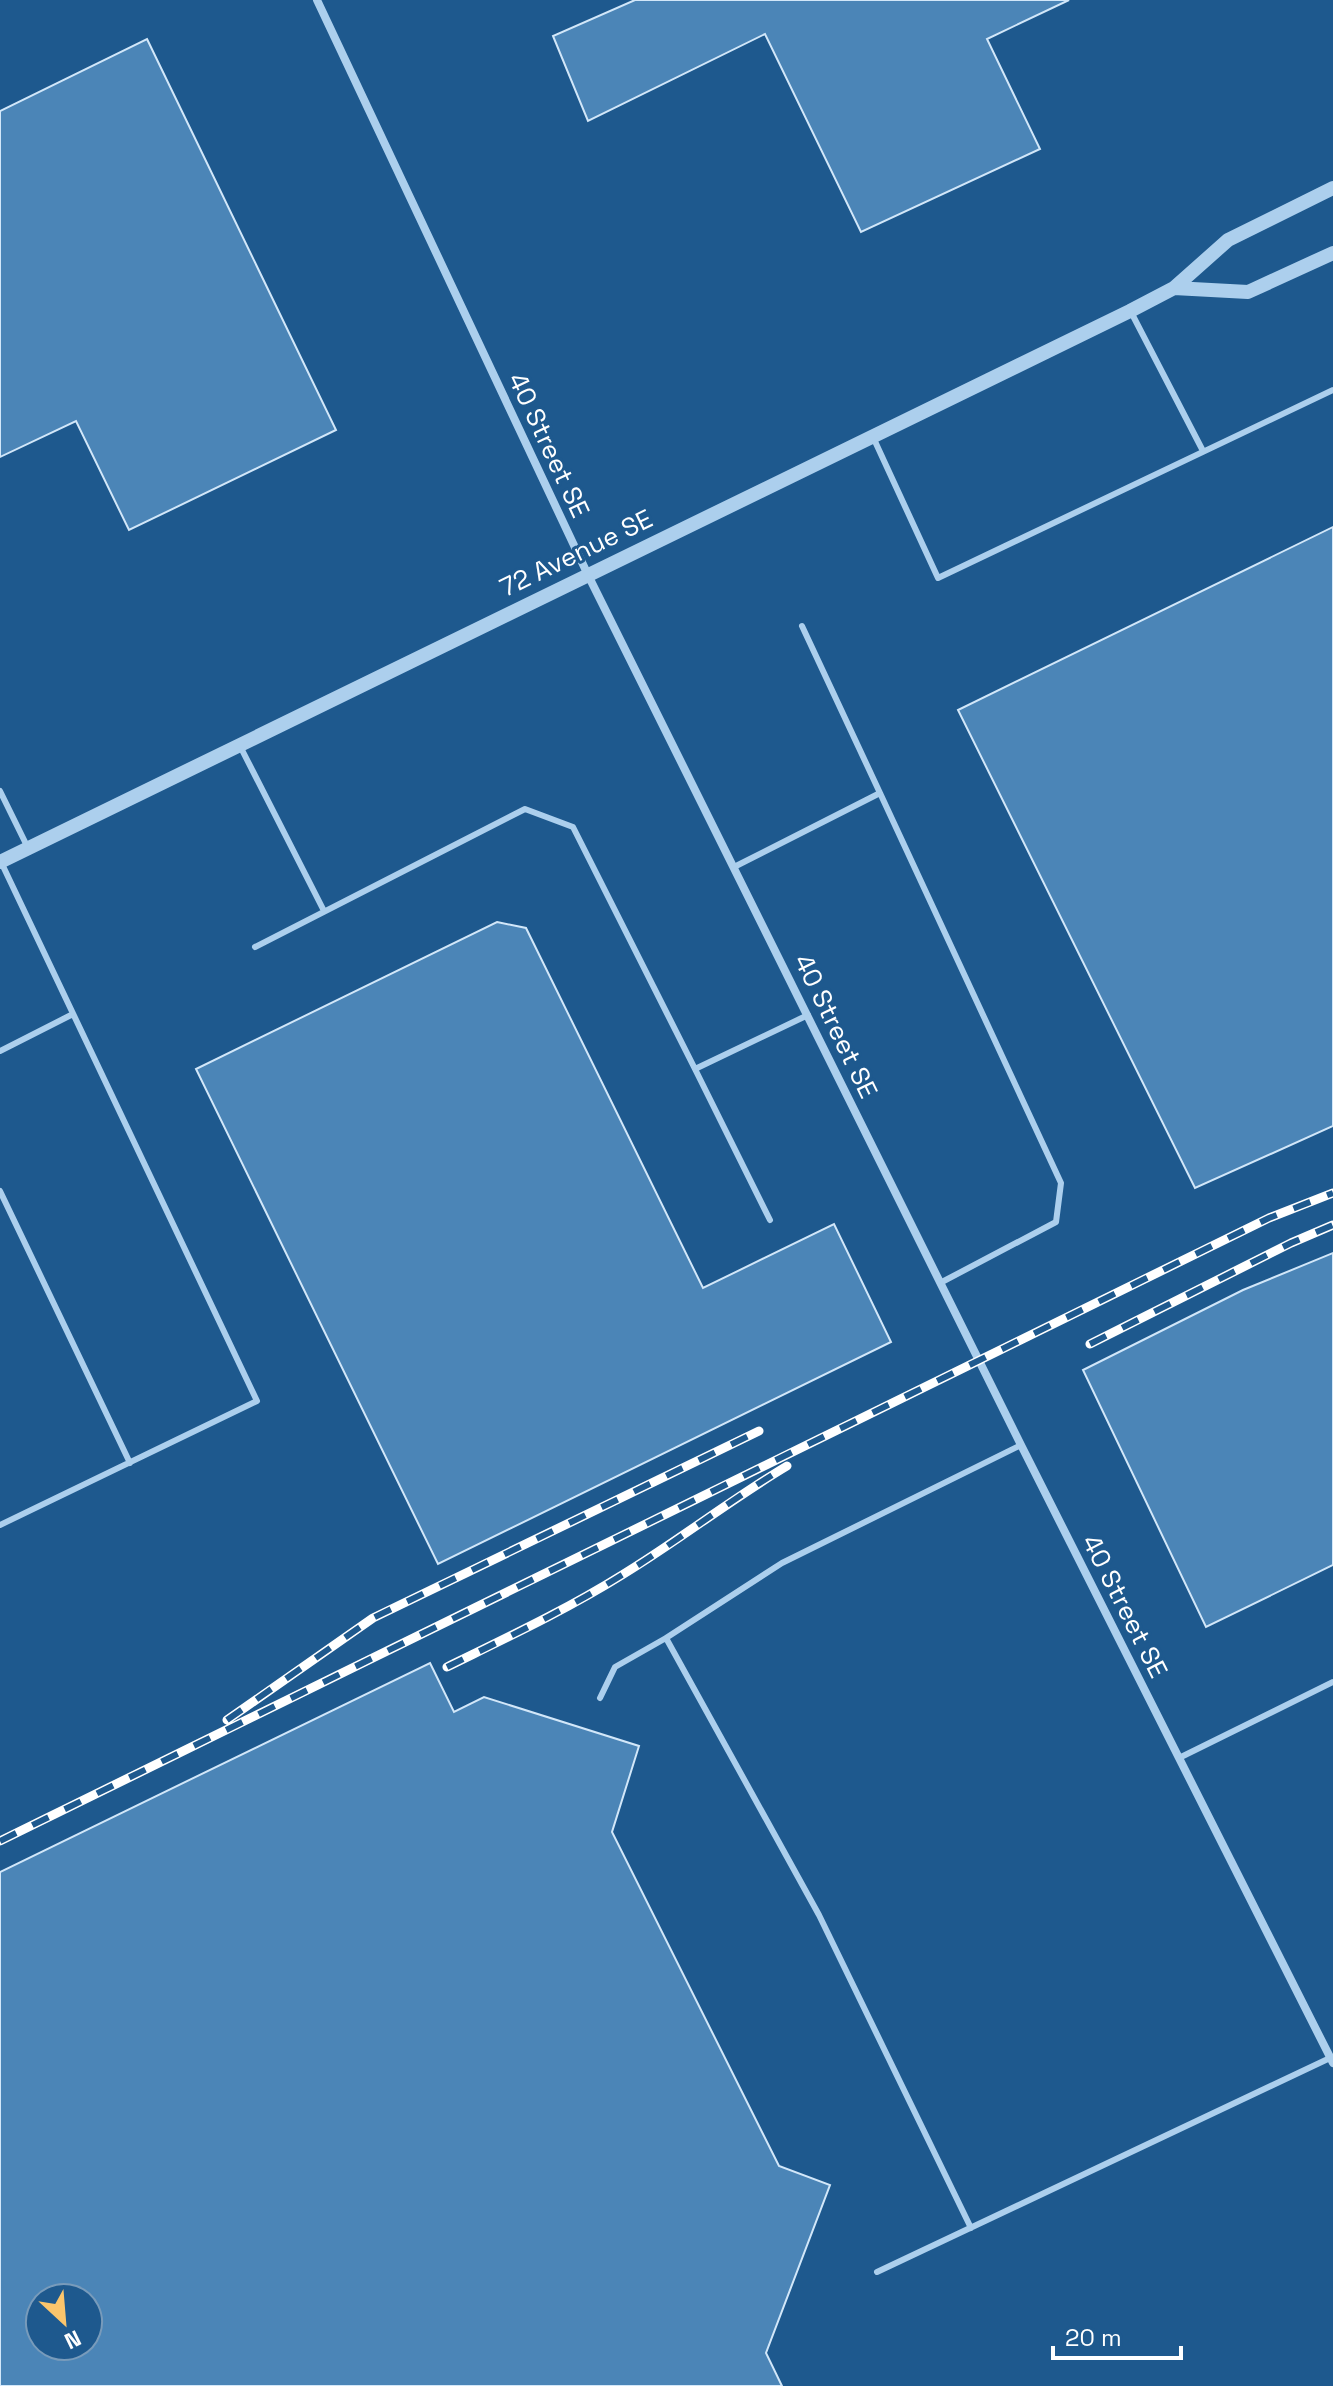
<svg xmlns="http://www.w3.org/2000/svg" width="1333" height="2386" font-family="'Space Grotesk',sans-serif">
  <style>
    .building { fill: #4b85b7; stroke: #d2e7f9; stroke-width: 2; fill-rule: evenodd }
    .lines { fill: none; stroke-linecap: round; stroke-linejoin: round }
    .service { stroke: #accfed; stroke-width: 6 }
    .minor { stroke: #accfed; stroke-width: 8 }
    .tertiary { stroke: #accfed; stroke-width: 14 }
    .rail-casing { stroke: #fff; stroke-width: 9 }
    .rail { stroke: #1e598e; stroke-width: 6; stroke-dasharray: 18; stroke-linecap: butt }
    .labels { text-anchor: middle; stroke-width: 6; stroke-linejoin: round; paint-order: stroke }
    .street-label { font-size: 26px; fill: #fff; stroke: #1e598e }
  </style>
  <rect width="100%" height="100%" fill="#1e598e"/>
  <!-- building -->
  <path class="building" d="M 635,0 L 1069,0 L 987,39 L 1040,149 L 861,232 L 765,34 L 588,121 L 553,36 Z
    M 147,39 L 336,430 L 129,530 L 76,421 L 0,457 L 0,111 Z
    M 1333,527 L 1333,1126 L 1195,1188 L 958,710 Z
    M 497,922 L 526,928 L 703,1288 L 834,1224 L 891,1342 L 438,1564 L 196,1069 Z
    M 1333,1253 L 1333,1565 L 1206,1627 L 1083,1370 L 1243,1290 Z
    M 430,1663 L 454,1712 L 484,1697 L 639,1746 L 612,1832 L 779,2166 L 830,2185 L 766,2353 L 782,2386 L 0,2386 L 0,1872 ZM 40,2298 L 88,2298 L 88,2346 L 40,2346 Z"/>
  <g class="lines">
    <!-- service -->
    <path class="service" d="M 1131,312 L 1203,451
      M 873,437 L 938,578 L 1333,390
      M 802,626 L 880,793
      M 239,744 L 324,911
      M 0,791 L 28,848
      M 734,867 L 880,793 L 1061,1183 L 1056,1222 L 940,1283
      M 255,947 L 525,809 L 573,827 L 695,1069
      M 0,1051 L 73,1014
      M 0,1191 L 130,1463
      M 770,1220 L 695,1069 L 808,1015
      M 0,1525 L 257,1401 L 2,864
      M 666,1638 L 782,1563 L 1021,1445
      M 600,1698 L 615,1667 L 666,1638 L 819,1915 L 971,2228
      M 1179,1758 L 1333,1682
      M 877,2272 L 1330,2058"/>
    <!-- minor -->
    <path class="minor" d="M 317,0 L 588,575 L 1021,1445 L 1333,2063"/>
    <!-- tertiary -->
    <path class="tertiary" d="M 1174,288 L 1248,292 L 1333,253
      M 0,862 L 1130,311 L 1174,288 L 1228,240 L 1333,188"/>
    <defs>
      <path id="rail" d="M 1090,1344 L 1291,1243 L 1333,1225
        M 447,1667 C 506,1638 566,1610 622,1575 C 678,1541 730,1500 787,1466
        M 227,1720 L 373,1618 L 759,1431
        M 0,1841 L 1269,1218 L 1333,1193"/>
    </defs>
    <!-- rail casing -->
    <use href="#rail" class="rail-casing"/>
    <!-- rail -->
    <use href="#rail" class="rail"/>
  </g>
  <g class="labels">
    <!-- street labels -->
    <g class="street-label">
      <text transform="translate(549 445) rotate(65)" y="9">40 Street SE</text>
      <text transform="translate(576 553) rotate(-26)" y="9">72 Avenue SE</text>
      <text transform="translate(836 1026) rotate(64)" y="9">40 Street SE</text>
      <text transform="translate(1125 1606) rotate(63)" y="9">40 Street SE</text>
    </g>
  </g>
  <!-- north arrow -->
  <g transform="translate(64 2322) rotate(154)"><circle r="38" fill="#1e598e" stroke="#789bbb" stroke-width="2"/>
  <path d="M0-6L14 30L0 20L-14 30Z" fill="#fbc56c"/>
  <text y="-12" font-size="22" font-weight="bold" text-anchor="middle" fill="#ffffff">N</text>
  </g>
  <!-- scale -->
  <path d="M1053 2346v12h128v-12" fill="none" stroke="#ffffff" stroke-width="4"/>
  <text x="1065" y="2346" font-size="24" fill="#ffffff" stroke="#1e598e" stroke-width="6" paint-order="stroke">20 m</text>
</svg>
